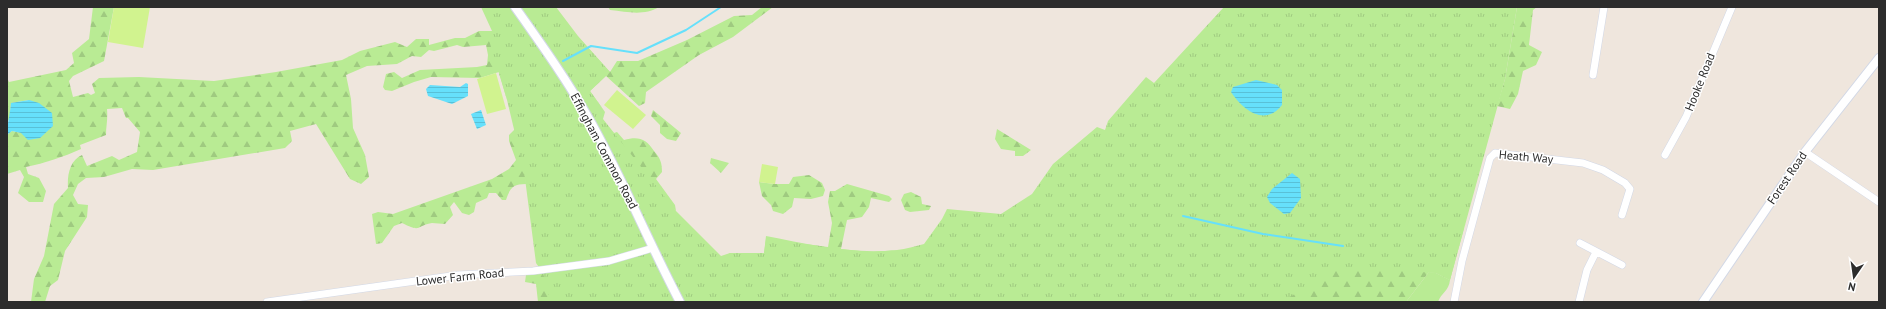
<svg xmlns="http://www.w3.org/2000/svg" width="1886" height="309" font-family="'PT Sans',sans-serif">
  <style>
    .grass { fill: #b9eb94 }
    .forest { fill: url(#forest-firs) }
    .park { fill: url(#park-tufts) }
    .pitch { fill: #d1f38f }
    .water { fill: url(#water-rules) }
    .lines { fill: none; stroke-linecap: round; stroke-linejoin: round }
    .stream { stroke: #66e0fb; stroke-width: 2 }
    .minor-casing { stroke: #d2d8e6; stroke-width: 8 }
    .tertiary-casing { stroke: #d2d8e6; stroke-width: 10 }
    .minor { stroke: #fff; stroke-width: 7 }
    .tertiary { stroke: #fff; stroke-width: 8 }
    .labels { text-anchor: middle; stroke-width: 3; stroke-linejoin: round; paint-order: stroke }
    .street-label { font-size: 12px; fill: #2c2c2c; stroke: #fff }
  </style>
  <defs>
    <pattern id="forest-firs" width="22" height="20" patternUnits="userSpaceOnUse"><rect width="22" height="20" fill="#b9eb94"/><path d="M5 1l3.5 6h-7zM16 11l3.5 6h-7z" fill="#9fca80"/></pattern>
    <pattern id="park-tufts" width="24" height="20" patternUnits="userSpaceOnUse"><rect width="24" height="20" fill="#b9eb94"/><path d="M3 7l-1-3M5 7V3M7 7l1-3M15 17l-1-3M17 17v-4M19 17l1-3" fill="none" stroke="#9fca80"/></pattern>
    <pattern id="water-rules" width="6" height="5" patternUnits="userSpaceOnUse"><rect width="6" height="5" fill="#66e0fb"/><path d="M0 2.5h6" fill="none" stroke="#59c0d7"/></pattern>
  </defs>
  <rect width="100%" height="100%" fill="#efe6dd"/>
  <!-- grass -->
  <path class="grass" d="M 1429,272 L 1436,273 L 1450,280 C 1449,291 1441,293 1438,302 L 1406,302 Z"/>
  <!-- forest -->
  <path class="forest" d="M 93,7 L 114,7 L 104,61 L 73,76 L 69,81 L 73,97 L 88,93 L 91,95 L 95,93 L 92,84 L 99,78 L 139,77 L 214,81 L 276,72 L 342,60 L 360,51 L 395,42 L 407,47 L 416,39 L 429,39 L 429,45 L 455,38 L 465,38 L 479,31 L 492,31 L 507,100 L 499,72 L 480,78 L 431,77 L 414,82 L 392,91 L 385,90 L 383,87 L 386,74 L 394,72 L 402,78 L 420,70 L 477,67 L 487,65 L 488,55 L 486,45 L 463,47 L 457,45 L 434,51 L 429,50 L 421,57 L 412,56 L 397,64 L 367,66 L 346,75 L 351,99 L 353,128 L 365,155 L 369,177 L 361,184 L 350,179 L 316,124 L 290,131 L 292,141 L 285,148 L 153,170 L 132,169 L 104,177 L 86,178 L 78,184 L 73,195 L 78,204 L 88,205 L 87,217 L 65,251 L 58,280 L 50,286 L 45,302 L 31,302 L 34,279 L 44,256 L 54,204 L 68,188 C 67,175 70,160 82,155 L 87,166 L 112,156 L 119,160 L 137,152 L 140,132 L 128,118 L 126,118 L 122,108 L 107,109 C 108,119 106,126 106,135 L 80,145 L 81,149 C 63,157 45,163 26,167 L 28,174 L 39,178 L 46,191 L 43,202 L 29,202 L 18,193 L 24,177 L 20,170 L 7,174 L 8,134 L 12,131 L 21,133 L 29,100 L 11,103 L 10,118 L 7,122 L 7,78 L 9,82 L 66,70 L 74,63 L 72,53 L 89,39 Z
    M 608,7 L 659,7 C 644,16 628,12 610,10 Z
    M 762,7 L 773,7 L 733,37 L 699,55 L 646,92 L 645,103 L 639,106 L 606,76 L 590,91 L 605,112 L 560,53 L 580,39 L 610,72 L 617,61 L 638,61 L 687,40 L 734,16 L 752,15 Z
    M 1517,7 L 1537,7 L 1533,10 L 1529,45 L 1542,52 L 1536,65 L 1523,71 L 1518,94 L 1510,109 L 1497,106 L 1505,79 Z
    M 653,110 L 681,133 L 676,141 L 667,139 L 660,133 L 660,125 L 651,116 Z
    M 515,129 L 524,129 L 526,184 C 513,184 510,188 506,200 L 502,200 L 496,193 L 489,193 L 487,198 L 476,203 L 474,212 L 469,215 L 462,213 L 454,202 L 450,207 L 453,215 L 445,224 C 441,224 436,223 432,223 C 415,226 422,233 402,223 L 394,226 L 382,243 L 376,244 L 372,214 L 378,212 L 393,214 L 492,179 L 509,169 L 516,160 L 509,141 L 509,135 Z
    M 997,129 L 1031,150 L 1023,156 L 1015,156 L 1015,151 L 1001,149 L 995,139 Z
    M 617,132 L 624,140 C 639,136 646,139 654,151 C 660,158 662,162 662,172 L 656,179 L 675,205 L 676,211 L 612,155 L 614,133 Z
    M 711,158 L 729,163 L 721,173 L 710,163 Z
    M 809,175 L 822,183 L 825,190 L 823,196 L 811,199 L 794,198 L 792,207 L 783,214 L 773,211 L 771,205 L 762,196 L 759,182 L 775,184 L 789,184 L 793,177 Z
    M 847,184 L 889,196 L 892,199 L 889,202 L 871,198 L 869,207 L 862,217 L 847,220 L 841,249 L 871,252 L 898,250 L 683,285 L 730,253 L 764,253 L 766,239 L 828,247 L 832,223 L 828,202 L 830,191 L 835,191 Z
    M 911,192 L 921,197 L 922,204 L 931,206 L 929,210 L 910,212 L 905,210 L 901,200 L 904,194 Z
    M 1464,228 L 1450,280 L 1436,273 L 1429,272 L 1406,302 L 1186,302 Z
    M 543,273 L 560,302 L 538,302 L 536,284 L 525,282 L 526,275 Z"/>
  <!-- park -->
  <path class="park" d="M 481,7 L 556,7 L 578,36 L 610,72 L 590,91 L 605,112 L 603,119 L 676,211 L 721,256 L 730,253 L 764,253 L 766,236 C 808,244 853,255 897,250 C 906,249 915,246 924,244 L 942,219 L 947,209 L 1001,214 L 1032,194 L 1053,164 L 1097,127 L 1105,130 L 1108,121 L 1146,77 L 1154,83 L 1224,7 L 1517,7 L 1505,79 L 1450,280 L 1436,273 L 1340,267 L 1288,298 L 1287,302 L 550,302 L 543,273 L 536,263 L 524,171 L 507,100 L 488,37 L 492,31 Z"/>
  <!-- pitch -->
  <path class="pitch" d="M 114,7 L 150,7 L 143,48 L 108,42 Z
    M 496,73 L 506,109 L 487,114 L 477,79 Z
    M 617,90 L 646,115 L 633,129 L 604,105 Z
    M 762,164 L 778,167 L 775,184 L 759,182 Z"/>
  <!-- water -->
  <path class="water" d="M 1256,80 L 1277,85 L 1282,90 L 1282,105 C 1265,127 1243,110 1231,92 L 1233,87 Z
    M 466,83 L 468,84 L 468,96 L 452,104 L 428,96 L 426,89 L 430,85 L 460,87 Z
    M 29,100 L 39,103 L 52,113 L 53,126 L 40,138 L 28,140 L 21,133 L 12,131 L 8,134 L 7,136 C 7,124 10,115 11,103 Z
    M 481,110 L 486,125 L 477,129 L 471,114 Z
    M 1292,173 L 1300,179 L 1301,198 L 1290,213 L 1284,214 L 1270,203 L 1267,197 L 1272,189 Z"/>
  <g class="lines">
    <!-- stream -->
    <path class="stream" d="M 563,61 L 591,46 L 637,53 L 686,30 L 721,7
      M 1183,216 L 1263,234 L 1343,246"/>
    <defs>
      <path id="minor" d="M 1593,75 L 1604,7
        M 1805,152 L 1879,202
        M 1665,155 L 1686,117 L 1732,7
        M 1580,243 L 1622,265
        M 267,302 L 458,275 L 533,271 L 609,261 L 653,248
        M 1454,302 L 1462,261 L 1490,158 L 1495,153 L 1583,163 L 1603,170 L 1625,183 L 1630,189 L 1622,215
        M 1579,302 L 1587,270 L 1596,252"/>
      <path id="tertiary" d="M 515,7 C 542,45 569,83 592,124 C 624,182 649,243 680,302
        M 1703,302 L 1805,152 L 1879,58"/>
    </defs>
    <!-- minor casing -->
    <use href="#minor" class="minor-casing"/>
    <!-- tertiary casing -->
    <use href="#tertiary" class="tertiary-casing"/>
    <!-- minor -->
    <use href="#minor" class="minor"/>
    <!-- tertiary -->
    <use href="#tertiary" class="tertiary"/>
  </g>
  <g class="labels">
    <!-- street labels -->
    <g class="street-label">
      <text transform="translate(1700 82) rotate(-68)" y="4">Hooke Road</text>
      <text transform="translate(604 151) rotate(62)" y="4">Effingham Common Road</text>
      <text transform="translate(1526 157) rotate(5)" y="4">Heath Way</text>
      <text transform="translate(1787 178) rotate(-56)" y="4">Forest Road</text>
      <text transform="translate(460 277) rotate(-6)" y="4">Lower Farm Road</text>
    </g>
  </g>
  <!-- border -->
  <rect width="1886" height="309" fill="none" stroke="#2c2c2c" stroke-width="16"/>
  <!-- north arrow -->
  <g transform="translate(1854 277) rotate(193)" stroke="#ffffff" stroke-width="3" paint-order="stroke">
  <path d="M0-3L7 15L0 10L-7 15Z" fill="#2c2c2c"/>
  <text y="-6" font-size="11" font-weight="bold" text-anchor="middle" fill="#2c2c2c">N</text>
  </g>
</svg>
